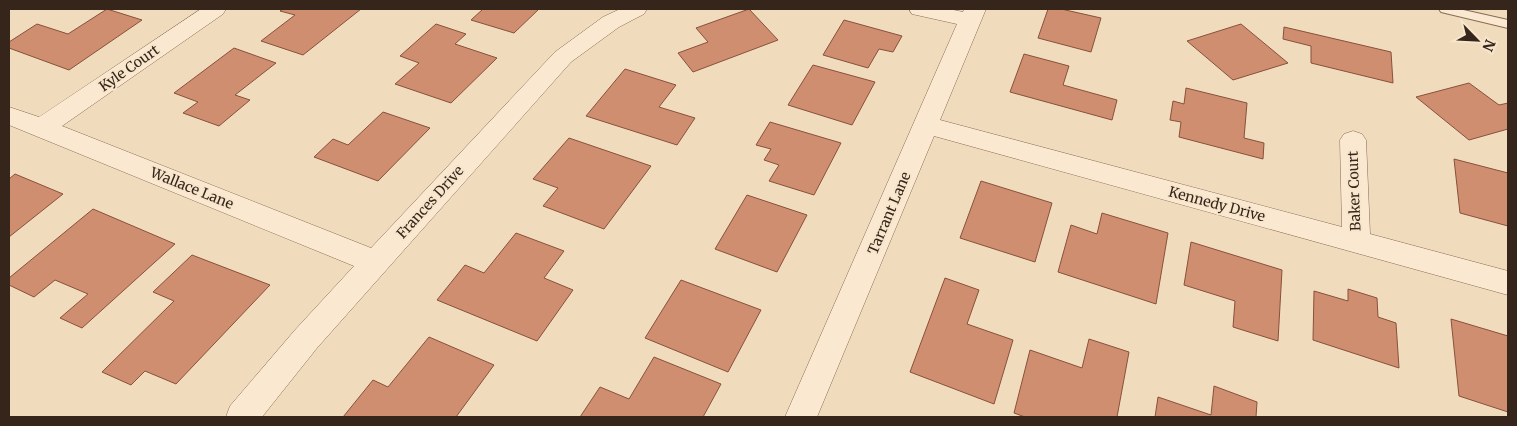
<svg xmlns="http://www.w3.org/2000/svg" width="1517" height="426" font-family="Merriweather,serif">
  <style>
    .building { fill: #d08e70; stroke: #88513a }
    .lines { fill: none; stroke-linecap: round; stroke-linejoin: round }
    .lane-casing { stroke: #886b55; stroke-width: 2 }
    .street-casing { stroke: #886b55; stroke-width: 1 }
    .lane { fill: #fae9d0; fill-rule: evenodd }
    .street { fill: #fae9d0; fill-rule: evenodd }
    .labels { text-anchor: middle; stroke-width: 4; stroke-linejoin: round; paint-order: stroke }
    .street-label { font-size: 14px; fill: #36251b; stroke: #f7e6cc }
  </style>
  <rect width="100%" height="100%" fill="#f0dbbd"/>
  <!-- building -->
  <path class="building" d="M 107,9 L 142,20 L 69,70 L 9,48 L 9,42 L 37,24 L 68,34 Z
    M 283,9 L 361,9 L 303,55 L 261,41 L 295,15 L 280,11 Z
    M 483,9 L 539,9 L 514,33 L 471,20 Z
    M 749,9 L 778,40 L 693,72 L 678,53 L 708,42 L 696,28 Z
    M 1048,9 L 1061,9 L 1101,18 L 1091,52 L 1038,38 Z
    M 844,20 L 902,36 L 893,52 L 879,49 L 868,68 L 823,55 Z
    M 436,24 L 466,34 L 455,44 L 497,58 L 451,103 L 395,84 L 419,63 L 400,56 Z
    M 1241,24 L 1288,63 L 1233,80 L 1187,41 Z
    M 1284,27 L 1391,52 L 1393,83 L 1311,63 L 1311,46 L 1283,39 Z
    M 234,48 L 276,63 L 235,95 L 250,100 L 219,126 L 183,113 L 198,102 L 174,93 Z
    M 1024,54 L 1069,66 L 1063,85 L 1117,100 L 1112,120 L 1010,92 Z
    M 813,65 L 875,82 L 852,125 L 788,105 Z
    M 625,69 L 676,85 L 659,107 L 695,118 L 677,145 L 586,116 Z
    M 1469,83 L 1499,105 L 1508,103 L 1508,129 L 1469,140 L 1416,97 Z
    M 1186,88 L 1247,103 L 1244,138 L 1264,143 L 1263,159 L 1179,137 L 1181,122 L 1170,120 L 1173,101 L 1184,104 Z
    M 383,112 L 430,128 L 378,181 L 314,157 L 333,139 L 348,145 Z
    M 770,122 L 841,143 L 814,195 L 769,181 L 779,165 L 764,160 L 771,149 L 756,145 Z
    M 569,138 L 651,166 L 604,229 L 543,206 L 558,188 L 533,179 Z
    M 1454,159 L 1508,173 L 1508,226 L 1460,213 Z
    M 15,174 L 63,194 L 9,237 L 9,179 Z
    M 981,181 L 1052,203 L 1035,262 L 960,238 Z
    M 747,195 L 807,215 L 777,272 L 715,249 Z
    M 93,209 L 175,244 L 82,328 L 60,318 L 88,294 L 55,280 L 34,297 L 9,285 L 9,278 Z
    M 1102,213 L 1168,233 L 1156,304 L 1058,272 L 1071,225 L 1097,234 Z
    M 516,233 L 564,251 L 544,278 L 573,290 L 537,341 L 437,300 L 465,265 L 484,273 Z
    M 1191,242 L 1282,270 L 1278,341 L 1233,327 L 1235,301 L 1184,285 Z
    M 192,255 L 270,285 L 176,384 L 145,371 L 131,385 L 102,372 L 174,301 L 153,292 Z
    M 945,278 L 979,290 L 967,324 L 1013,340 L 994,404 L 910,372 Z
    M 681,280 L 761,310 L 728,372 L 645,338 Z
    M 1348,289 L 1377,298 L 1378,317 L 1396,323 L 1399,368 L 1313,340 L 1314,291 L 1348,301 Z
    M 1451,319 L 1508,336 L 1508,412 L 1459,396 Z
    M 429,337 L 494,365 L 456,417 L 343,417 L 373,380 L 388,387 Z
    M 1089,339 L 1129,352 L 1117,417 L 1025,417 L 1014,413 L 1030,350 L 1082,368 Z
    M 654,357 L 721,384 L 703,417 L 580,417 L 600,387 L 629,399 Z
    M 1214,386 L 1257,402 L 1256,417 L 1155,417 L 1158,397 L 1211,415 Z"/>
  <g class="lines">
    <defs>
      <path id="lane" d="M 1439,9 L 1459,9 L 1508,20 L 1508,28 L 1441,12 Z"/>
      <path id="street" d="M 201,9 L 226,9 L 223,14 L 62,126 L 371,248 L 555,52 L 603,17 L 620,9 L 647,9 L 644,14 L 619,27 L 571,62 L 317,348 L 262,417 L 226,417 L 230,406 L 295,330 L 354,266 L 9,125 L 9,107 L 39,117 Z
        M 909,9 L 949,9 L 963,12 L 964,9 L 986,9 L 940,120 L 1342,227 L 1340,140 L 1344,134 L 1353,131 L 1362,134 L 1366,140 L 1370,234 L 1508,271 L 1508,295 L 934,136 L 817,417 L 785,417 L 957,24 L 912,14 Z"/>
    </defs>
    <!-- lane casing -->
    <use href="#lane" class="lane-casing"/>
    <!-- street casing -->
    <use href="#street" class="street-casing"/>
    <!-- lane -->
    <use href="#lane" class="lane"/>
    <!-- street -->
    <use href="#street" class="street"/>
  </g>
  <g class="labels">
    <!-- street labels -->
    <g class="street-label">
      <text transform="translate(129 68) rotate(-35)" y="5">Kyle Court</text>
      <text transform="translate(192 188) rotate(22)" y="5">Wallace Lane</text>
      <text transform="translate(1354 191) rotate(-92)" y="5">Baker Court</text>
      <text transform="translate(430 202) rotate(-48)" y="5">Frances Drive</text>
      <text transform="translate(1217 204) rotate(15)" y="5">Kennedy Drive</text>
      <text transform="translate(889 213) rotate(-67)" y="5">Tarrant Lane</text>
    </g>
  </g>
  <!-- border -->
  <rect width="1517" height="426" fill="none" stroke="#36251b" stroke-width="20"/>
  <!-- north arrow -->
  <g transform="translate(1477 40) rotate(114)" stroke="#f7e6cc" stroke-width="4" paint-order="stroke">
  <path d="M0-4L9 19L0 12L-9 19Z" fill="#36251b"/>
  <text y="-8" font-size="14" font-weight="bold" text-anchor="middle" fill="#36251b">N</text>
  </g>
</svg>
